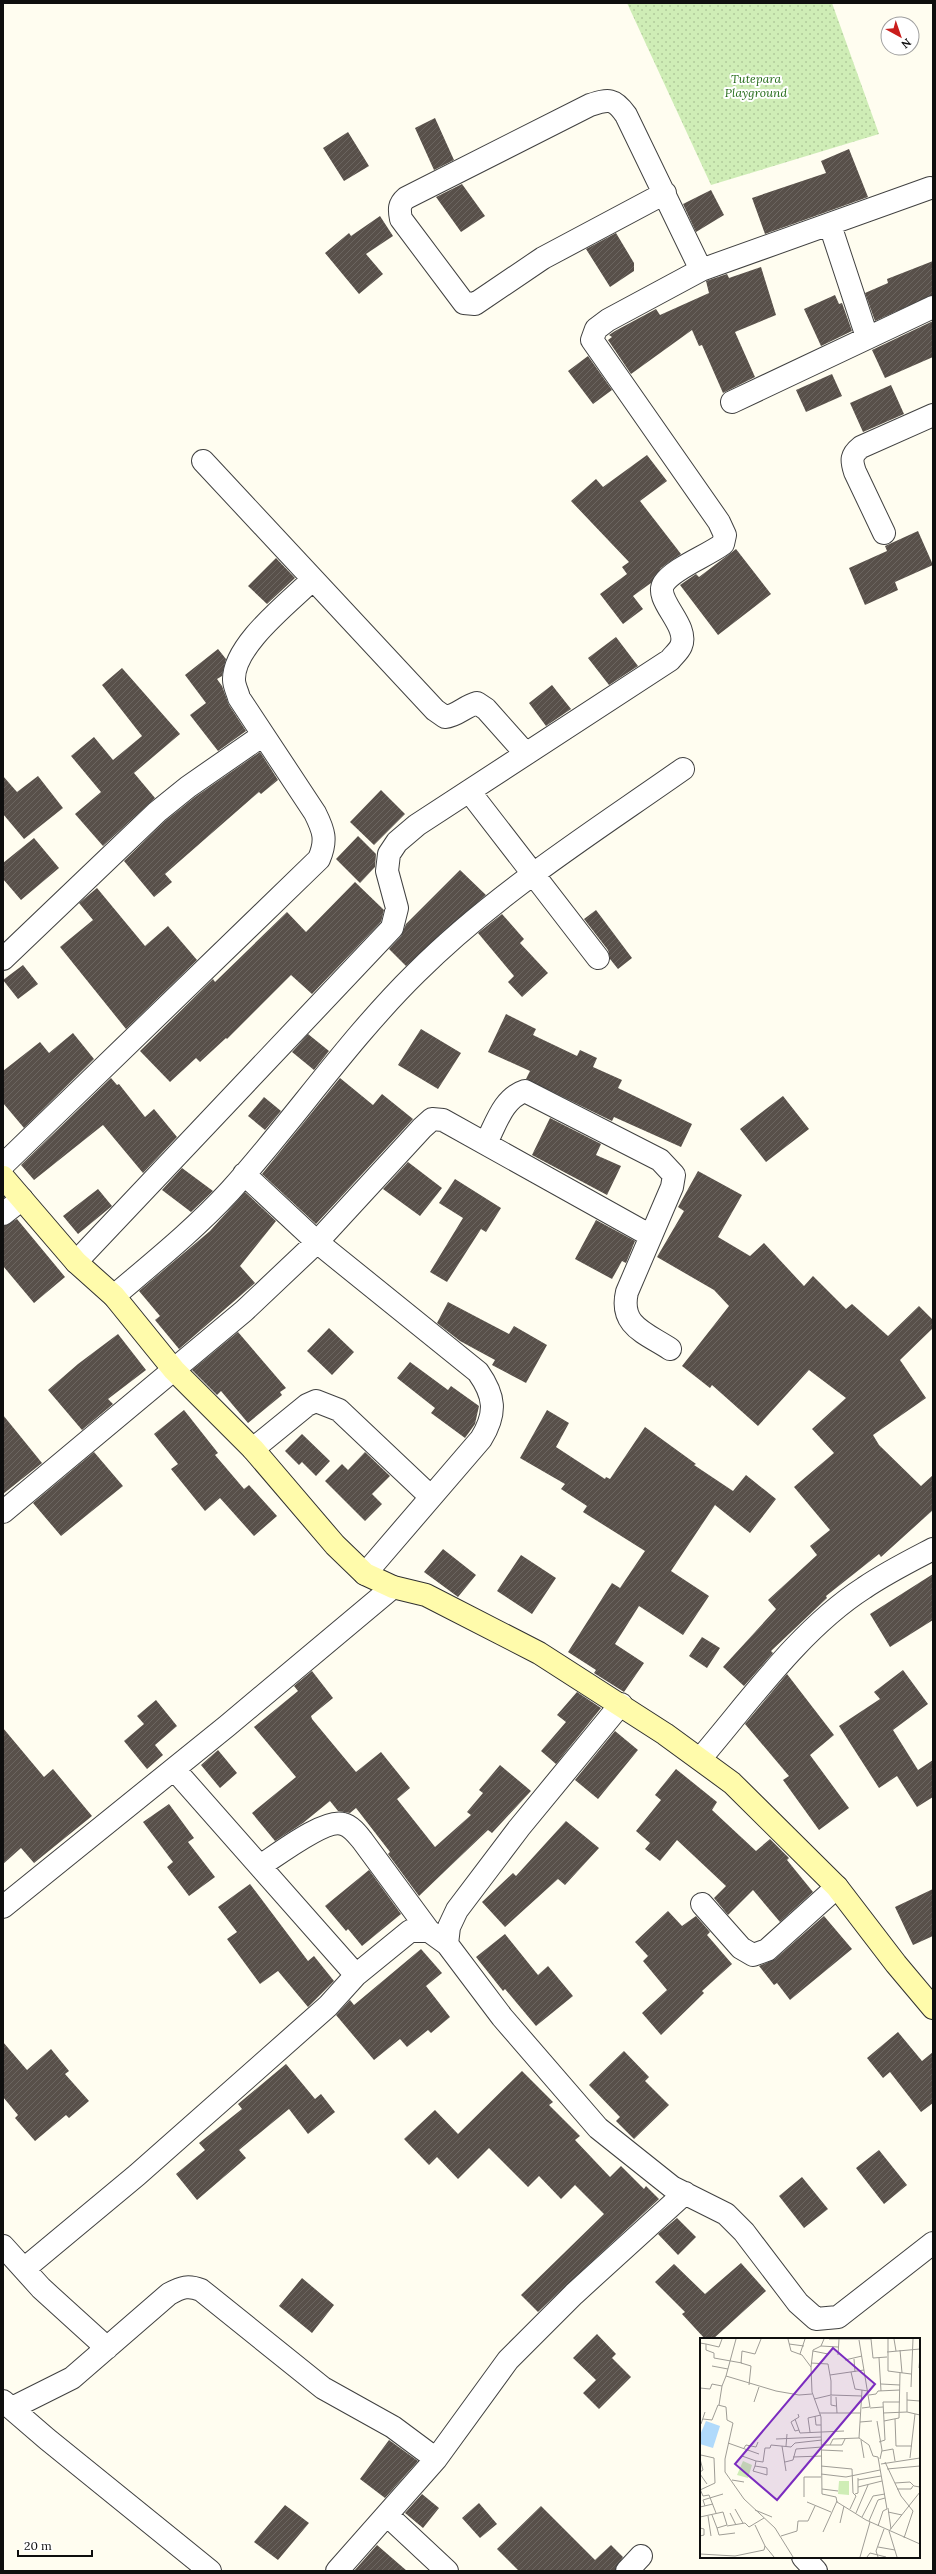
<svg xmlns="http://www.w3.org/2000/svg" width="936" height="2574" font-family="Lora,serif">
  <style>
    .park { fill: url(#park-dots) }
    .building { fill: url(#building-hatch) }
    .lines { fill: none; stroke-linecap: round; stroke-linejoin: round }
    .street-casing { stroke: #414141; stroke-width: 24 }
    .secondary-casing { stroke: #303030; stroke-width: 24 }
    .street { stroke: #fff; stroke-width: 22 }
    .secondary { stroke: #fffbab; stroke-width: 22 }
    .labels { text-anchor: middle; stroke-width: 4; stroke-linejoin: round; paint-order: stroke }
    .park-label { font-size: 12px; font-style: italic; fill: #256c19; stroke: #fff }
    .inset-road { fill: none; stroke: #9f9d96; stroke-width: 1 }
    .view { fill: #7b2cbf; fill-opacity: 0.15; stroke: #7b2cbf; stroke-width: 2 }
    .inset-edge { fill: none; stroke: #0e0e0e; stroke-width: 2 }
  </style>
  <defs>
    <pattern id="park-dots" width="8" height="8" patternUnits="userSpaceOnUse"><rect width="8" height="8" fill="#cfedb6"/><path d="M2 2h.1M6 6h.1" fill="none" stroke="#b1ca9b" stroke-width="1.8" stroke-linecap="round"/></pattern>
    <pattern id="building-hatch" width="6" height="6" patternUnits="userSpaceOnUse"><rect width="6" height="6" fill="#58504a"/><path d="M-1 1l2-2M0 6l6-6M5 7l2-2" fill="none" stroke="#6b6560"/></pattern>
  </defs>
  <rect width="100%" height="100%" fill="#fffdf0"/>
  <!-- park -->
  <path class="park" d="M 627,3 L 832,3 L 879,134 L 711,185 Z"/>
  <!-- building -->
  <path class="building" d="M 435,118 L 454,160 L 434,170 L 415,128 Z
    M 348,132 L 369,166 L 344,181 L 323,148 Z
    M 849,149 L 868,197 L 765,234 L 752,198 L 826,173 L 821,161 Z
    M 462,184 L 485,216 L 461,232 L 436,197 Z
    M 711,190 L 724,215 L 696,232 L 683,204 Z
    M 380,216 L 393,236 L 366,254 L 383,274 L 359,294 L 325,253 L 349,233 L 351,236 Z
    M 616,233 L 634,263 L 634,271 L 610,287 L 586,249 Z
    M 933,261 L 933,295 L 875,321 L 865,293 L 888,283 L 887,279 Z
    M 761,267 L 776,315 L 735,332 L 755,377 L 723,393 L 702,345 L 699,346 L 692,330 L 631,374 L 608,340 L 612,337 L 609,335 L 615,331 L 656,309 L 660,315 L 709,293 L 706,281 L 727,274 L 729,278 Z
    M 835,295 L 839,304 L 842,303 L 852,331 L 821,346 L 804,309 Z
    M 933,321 L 933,357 L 885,378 L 872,350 Z
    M 588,356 L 612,390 L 593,404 L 568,371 Z
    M 832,374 L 842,396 L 806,412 L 796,390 Z
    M 891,385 L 904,414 L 863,432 L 850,403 Z
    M 647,455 L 667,481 L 640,501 L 681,554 L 661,568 L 651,583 L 633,596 L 643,609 L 623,624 L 600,594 L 627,574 L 622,567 L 629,562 L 571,501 L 596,479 L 603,487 Z
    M 918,531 L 933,565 L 895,582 L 898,590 L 865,605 L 849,568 L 887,551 L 885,546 Z
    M 736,549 L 771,594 L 718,635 L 680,585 L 696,574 L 699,577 Z
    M 276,558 L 295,578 L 267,604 L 248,586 Z
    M 616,637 L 638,666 L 609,685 L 588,658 Z
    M 218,649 L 226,659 L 222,676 L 217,679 L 222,686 L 229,705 L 246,731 L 218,751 L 190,715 L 206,703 L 185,675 Z
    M 122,668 L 180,734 L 134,773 L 155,798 L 103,846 L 75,814 L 101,792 L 71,756 L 94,737 L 113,760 L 142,736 L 102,685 Z
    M 552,685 L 571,709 L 546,726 L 529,703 Z
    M 260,752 L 278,780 L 261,794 L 259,792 L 165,874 L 172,882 L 154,897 L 124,861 L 165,821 L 195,797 Z
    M 3,776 L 17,792 L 38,776 L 63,808 L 24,839 L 3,814 Z
    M 381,790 L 405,814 L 374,845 L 350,822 Z
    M 358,836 L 376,854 L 375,867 L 360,883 L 336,859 Z
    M 34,838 L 59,868 L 21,900 L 3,879 L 3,863 Z
    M 460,870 L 486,895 L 406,966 L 389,949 L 401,936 L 406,924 Z
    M 355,882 L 384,910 L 381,922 L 312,994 L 291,975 L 227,1039 L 226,1038 L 200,1062 L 196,1058 L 170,1082 L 140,1051 L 213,979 L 215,982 L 287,912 L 306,932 Z
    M 97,888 L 145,946 L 168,926 L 197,960 L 126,1029 L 60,947 L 93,920 L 79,903 Z
    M 596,910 L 632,958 L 618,969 L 610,959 L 608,950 L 584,919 Z
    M 502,914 L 524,939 L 520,943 L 548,973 L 522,997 L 508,982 L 514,976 L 478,933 Z
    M 23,965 L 38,984 L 18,999 L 3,980 Z
    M 506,1014 L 536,1029 L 533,1035 L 577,1056 L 580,1050 L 597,1058 L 593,1067 L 622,1080 L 618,1088 L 692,1124 L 681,1147 L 614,1117 L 612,1121 L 526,1079 L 530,1071 L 488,1052 Z
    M 421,1029 L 461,1053 L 438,1089 L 398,1065 Z
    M 73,1033 L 94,1059 L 24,1128 L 3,1103 L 3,1071 L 40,1042 L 49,1053 Z
    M 308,1034 L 329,1051 L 314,1070 L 292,1052 Z
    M 111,1078 L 117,1085 L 119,1084 L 145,1117 L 154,1109 L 177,1137 L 143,1173 L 103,1125 L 34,1180 L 21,1165 Z
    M 340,1078 L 373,1105 L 382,1094 L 413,1119 L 316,1224 L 262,1174 Z
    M 783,1096 L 809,1129 L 766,1162 L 740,1129 Z
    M 264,1097 L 281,1111 L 265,1130 L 248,1116 Z
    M 550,1118 L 601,1144 L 596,1155 L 621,1166 L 607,1195 L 532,1155 Z
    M 408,1162 L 442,1188 L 420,1216 L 383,1189 Z
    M 182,1168 L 213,1191 L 191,1212 L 162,1190 Z
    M 698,1171 L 742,1195 L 718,1237 L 750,1256 L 764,1243 L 804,1286 L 813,1276 L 846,1309 L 852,1304 L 888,1336 L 919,1306 L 933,1320 L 933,1328 L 900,1360 L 926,1398 L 873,1435 L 879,1445 L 921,1486 L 933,1475 L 933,1510 L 881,1557 L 879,1554 L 826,1596 L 827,1598 L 771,1651 L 773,1653 L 744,1686 L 723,1667 L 776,1609 L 768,1600 L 817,1555 L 810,1546 L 830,1530 L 794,1487 L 834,1453 L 812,1429 L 846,1398 L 809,1370 L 758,1426 L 712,1385 L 710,1388 L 682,1366 L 729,1306 L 714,1290 L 657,1257 L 684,1211 L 678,1207 Z
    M 455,1179 L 501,1208 L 486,1232 L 481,1229 L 447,1282 L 430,1272 L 463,1218 L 439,1203 Z
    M 98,1189 L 112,1206 L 78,1234 L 63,1216 Z
    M 245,1192 L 276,1221 L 240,1266 L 255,1283 L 179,1349 L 155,1320 L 160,1316 L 139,1291 L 210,1231 Z
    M 17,1219 L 65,1277 L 34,1303 L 3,1266 L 3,1226 Z
    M 596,1220 L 635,1241 L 626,1263 L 622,1261 L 612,1279 L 575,1259 Z
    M 448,1302 L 509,1334 L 514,1326 L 547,1345 L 526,1383 L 492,1365 L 495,1360 L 460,1341 L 437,1323 Z
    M 329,1328 L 354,1352 L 332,1375 L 307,1351 Z
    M 238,1332 L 286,1388 L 280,1392 L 282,1395 L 248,1423 L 221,1391 L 217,1395 L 192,1370 Z
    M 118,1334 L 146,1370 L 108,1399 L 113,1404 L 82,1430 L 48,1390 L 78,1364 Z
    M 410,1362 L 448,1390 L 451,1386 L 479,1406 L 475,1424 L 465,1438 L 431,1413 L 435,1408 L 397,1378 Z
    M 184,1410 L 218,1453 L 215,1455 L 244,1489 L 249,1485 L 277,1516 L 254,1536 L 220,1498 L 205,1511 L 171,1469 L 178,1464 L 154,1434 Z
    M 547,1410 L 569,1423 L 556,1447 L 605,1479 L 606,1477 L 610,1479 L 645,1427 L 696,1464 L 694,1465 L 733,1491 L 746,1475 L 776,1499 L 750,1533 L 715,1505 L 671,1571 L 709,1596 L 683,1635 L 639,1606 L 615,1644 L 644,1663 L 624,1692 L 594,1673 L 596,1670 L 568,1652 L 612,1583 L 620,1588 L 645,1551 L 583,1512 L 587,1506 L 561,1489 L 565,1484 L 520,1458 Z
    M 3,1415 L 42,1463 L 3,1494 Z
    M 302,1434 L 330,1461 L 316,1476 L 302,1462 L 299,1465 L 285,1451 Z
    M 94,1452 L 123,1486 L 61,1536 L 33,1503 Z
    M 365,1452 L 390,1476 L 372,1494 L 382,1504 L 365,1521 L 325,1481 L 342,1464 L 348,1470 Z
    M 443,1549 L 476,1575 L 458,1597 L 424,1572 Z
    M 521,1555 L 556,1578 L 532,1614 L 497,1591 Z
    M 933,1574 L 933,1620 L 890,1647 L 870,1614 Z
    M 702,1637 L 720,1648 L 707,1668 L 689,1656 Z
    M 903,1670 L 928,1704 L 893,1730 L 918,1770 L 933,1760 L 933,1797 L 917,1807 L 897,1776 L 879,1788 L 839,1726 L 880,1699 L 874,1692 Z
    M 312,1671 L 333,1698 L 311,1716 L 312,1719 L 356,1772 L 381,1752 L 410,1788 L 397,1799 L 435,1847 L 471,1815 L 467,1812 L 483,1793 L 479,1790 L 500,1765 L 531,1791 L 492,1833 L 488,1830 L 419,1896 L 388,1854 L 390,1852 L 356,1808 L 350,1813 L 338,1811 L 330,1801 L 303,1823 L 275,1841 L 252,1813 L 296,1777 L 254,1727 L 298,1691 L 294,1686 Z
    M 787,1674 L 834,1735 L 810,1755 L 849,1808 L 819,1830 L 783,1780 L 789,1776 L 745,1724 Z
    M 577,1692 L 601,1708 L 556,1764 L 541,1751 L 566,1722 L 557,1715 Z
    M 156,1700 L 177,1726 L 155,1745 L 163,1755 L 147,1769 L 124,1741 L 144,1724 L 137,1716 Z
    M 3,1728 L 44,1777 L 53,1769 L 92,1816 L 34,1863 L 21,1848 L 3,1864 Z
    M 615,1731 L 638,1750 L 598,1799 L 575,1780 Z
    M 218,1750 L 237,1773 L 220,1788 L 201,1765 Z
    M 676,1769 L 717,1802 L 712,1810 L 756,1851 L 770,1839 L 789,1858 L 787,1860 L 813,1892 L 780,1922 L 753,1890 L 728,1915 L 714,1898 L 726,1886 L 677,1840 L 660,1861 L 645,1849 L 650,1843 L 636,1831 L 661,1800 L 655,1795 Z
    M 169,1804 L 194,1838 L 188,1842 L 215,1877 L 189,1896 L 167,1867 L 173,1862 L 143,1822 Z
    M 566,1821 L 599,1848 L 565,1885 L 558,1879 L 505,1927 L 482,1902 L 513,1873 L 516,1876 Z
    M 369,1870 L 401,1914 L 362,1946 L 348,1929 L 346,1931 L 325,1906 Z
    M 250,1884 L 308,1961 L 314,1956 L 334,1981 L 308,2007 L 278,1971 L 260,1984 L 227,1939 L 237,1932 L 218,1907 Z
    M 933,1889 L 933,1936 L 913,1945 L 895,1907 Z
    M 668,1911 L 682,1926 L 696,1916 L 710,1932 L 707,1935 L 732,1964 L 702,1991 L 704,1993 L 661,2035 L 642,2013 L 667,1990 L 643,1961 L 648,1956 L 635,1942 Z
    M 824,1916 L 852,1949 L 790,2000 L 777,1983 L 774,1985 L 759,1966 L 775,1959 Z
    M 505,1934 L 538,1975 L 548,1966 L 573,1996 L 536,2026 L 505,1989 L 503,1991 L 476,1957 Z
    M 421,1949 L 442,1973 L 426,1986 L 450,2017 L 431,2033 L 428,2030 L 407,2047 L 400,2039 L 374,2060 L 336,2015 L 350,2000 L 354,2005 Z
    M 898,2032 L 922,2061 L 933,2052 L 933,2103 L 921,2112 L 890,2072 L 883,2078 L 867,2058 Z
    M 3,2042 L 27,2070 L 51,2049 L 69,2071 L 65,2074 L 89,2101 L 69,2118 L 66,2115 L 35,2141 L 15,2118 L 18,2115 L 3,2097 Z
    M 624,2051 L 649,2077 L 645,2081 L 669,2105 L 634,2139 L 616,2121 L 620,2117 L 589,2085 Z
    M 286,2064 L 315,2099 L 321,2094 L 335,2112 L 308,2134 L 289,2109 L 239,2150 L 246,2158 L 197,2200 L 176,2174 L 205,2150 L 199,2143 L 242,2109 L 238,2104 Z
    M 522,2071 L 553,2102 L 549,2105 L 580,2136 L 575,2140 L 610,2177 L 621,2166 L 644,2189 L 646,2186 L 659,2199 L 538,2312 L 521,2295 L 604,2214 L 575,2185 L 561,2199 L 539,2176 L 528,2187 L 489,2148 L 458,2179 L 437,2157 L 429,2165 L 404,2139 L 435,2110 L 458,2134 Z
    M 879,2150 L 907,2185 L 884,2204 L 856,2168 Z
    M 802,2177 L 828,2209 L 804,2228 L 779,2196 Z
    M 677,2218 L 696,2237 L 678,2255 L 658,2234 Z
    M 741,2263 L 766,2291 L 713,2339 L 705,2339 L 682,2314 L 685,2312 L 655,2282 L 674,2264 L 705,2294 Z
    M 302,2278 L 334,2305 L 312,2333 L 279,2306 Z
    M 597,2334 L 616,2354 L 612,2358 L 631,2377 L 599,2409 L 583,2393 L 596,2380 L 573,2358 Z
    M 389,2440 L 418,2461 L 385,2498 L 360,2479 Z
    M 422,2494 L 439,2508 L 423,2528 L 405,2513 Z
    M 479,2503 L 497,2524 L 480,2538 L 462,2518 Z
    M 285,2505 L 309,2523 L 278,2560 L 254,2542 Z
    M 541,2506 L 595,2560 L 611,2545 L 623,2557 L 615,2571 L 519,2571 L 497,2549 Z
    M 377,2545 L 407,2571 L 354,2571 Z"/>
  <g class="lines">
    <defs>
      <path id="street" d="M 830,225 L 867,337
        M 701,270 L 930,188
        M 732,402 L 933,307
        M 203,461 L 435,710 L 445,717 C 457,716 465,706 477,703 L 486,709 L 526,754
        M 884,533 L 855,472 C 851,460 851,455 861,447 L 933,415
        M 469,791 L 598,958
        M 3,959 L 157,812 L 188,787 L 263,735
        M 486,1143 C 496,1124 503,1098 525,1091 L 660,1160 L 674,1175 L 672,1187 L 627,1292 C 619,1326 646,1333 670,1349
        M 3,1165 L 319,859 C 327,840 324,831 315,813 L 239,698 C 238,693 234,686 234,680 C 233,645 290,602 313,579
        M 244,1174 L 317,1242 L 478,1372 C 495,1396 497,1413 481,1439 L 365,1574
        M 3,1214 L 22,1199
        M 76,1262 L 392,928 L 397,908 L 387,871 L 389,854 L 397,842 L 417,825 L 670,660 C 673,656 679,651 681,646 C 690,625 653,600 664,583 C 674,568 707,556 723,544 L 725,535 L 719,522 L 592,340 L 596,329 L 608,320 L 701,270 L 626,115 C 614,98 609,99 590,105 L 406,198 C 399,204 399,209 401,219 L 464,303 L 475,304 L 543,258 L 665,193
        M 114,1296 C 154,1262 195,1229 230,1191 C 294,1120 348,1040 416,973 C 495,894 592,833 683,769
        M 253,1449 L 307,1405 L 316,1401 L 339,1410 L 431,1497
        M 3,1512 L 244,1311 L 317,1242 L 422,1128 L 432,1119 L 443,1120 L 651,1236
        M 621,1704 L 519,1828 L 457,1910 L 449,1927 L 447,1944 L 502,2017 L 598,2128 L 672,2187 L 726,2214 L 744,2232 L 798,2303 L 816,2319 L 838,2317 L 933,2243
        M 700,1759 C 749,1702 800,1629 864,1588 C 886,1573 910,1561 933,1549
        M 174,1769 L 356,1975
        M 260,1866 C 276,1856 325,1818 343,1824 C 351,1826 357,1834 362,1840 L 429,1931
        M 702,1904 L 741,1948 L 753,1955 L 767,1950 L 837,1887
        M 3,1907 L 227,1726 L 393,1587
        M 3,2246 L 41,2288 L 107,2348
        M 24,2269 L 137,2175 L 328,2006 L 356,1975 L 410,1931 L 429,1931 L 447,1944
        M 3,2401 L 47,2439 L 210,2571
        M 12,2408 L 72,2378 L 169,2294 C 182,2287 188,2285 201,2290 L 323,2388 L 393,2427 L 436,2459
        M 387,2515 L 447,2571
        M 803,2557 L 816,2571
        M 337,2571 L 436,2459 L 508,2360 L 574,2294 L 685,2193
        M 627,2571 L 641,2556"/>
      <path id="secondary" d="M 3,1177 L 76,1262 L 114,1296 L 174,1370 L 253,1449 L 335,1545 L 365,1574 L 393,1587 L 426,1595 L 539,1653 L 665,1734 L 732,1783 L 837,1887 L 896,1964 L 933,2008"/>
    </defs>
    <!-- street casing -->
    <use href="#street" class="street-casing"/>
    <!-- secondary casing -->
    <use href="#secondary" class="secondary-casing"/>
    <!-- street -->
    <use href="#street" class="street"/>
    <!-- secondary -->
    <use href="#secondary" class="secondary"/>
  </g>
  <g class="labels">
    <!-- park labels -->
    <g class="park-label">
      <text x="756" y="83">Tutepara<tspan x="756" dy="14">Playground</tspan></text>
    </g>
  </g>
  <!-- overview -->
  <g transform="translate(700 2338)">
    <rect width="220" height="220" fill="#fffdf0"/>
    <path d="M 43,123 L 52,127 L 48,140 L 37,137 ZM 139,143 L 149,143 L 149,157 L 138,156 Z" fill="#cfedb6"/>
    <path d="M 6,83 L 20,88 L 13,110 L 0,106 L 0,97 Z" fill="#b0dafb"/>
    <path class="inset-road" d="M 36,1 L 26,38 L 76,53 L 99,57 L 112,56M 88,1 L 91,13 L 102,17 L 111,29M 124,1 L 121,8 L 113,12 L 111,29 L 112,54 L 121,79 L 122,156 L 136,159 L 137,164 L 166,182 L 220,206M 129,1 L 171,1M 171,1 L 173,20 L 187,19M 188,1 L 188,33 L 211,36M 194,1 L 196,13M 159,2 L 170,69 L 162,70M 0,5 L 6,6 L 6,12 L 14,15 L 14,20 L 42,25M 6,6 L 19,9 L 22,1M 89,6 L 104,8M 121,8 L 138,9M 200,12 L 202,35M 113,13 L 128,16M 187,14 L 220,11M 100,16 L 105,1M 138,17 L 139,1M 179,20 L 181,53M 154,21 L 155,34M 145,22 L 162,18M 111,25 L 128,26 L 131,43 L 131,57 L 114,61M 12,28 L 28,31M 219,30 L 220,18M 151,34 L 155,51 L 168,53M 130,37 L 164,32M 181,46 L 200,47M 49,47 L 51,28 L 41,25 L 42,13 L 55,16 L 61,1M 211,49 L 213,1M 0,50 L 10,51 L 12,46 L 22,48 L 26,38M 162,52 L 159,100 L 169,107 L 173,118 L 178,119 L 187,171 L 183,173 L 178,188M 131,57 L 162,58M 169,57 L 176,56 L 178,53 L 200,52M 131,58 L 131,67 L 136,68M 136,59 L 137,75M 207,62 L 220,63M 54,64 L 59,49M 19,67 L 22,48M 170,70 L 183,69M 207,74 L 220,77M 120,75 L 160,75M 183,75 L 207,74 L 207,54M 98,76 L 99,79 L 91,84 L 95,93 L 99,92M 115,78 L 116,87 L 121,87M 3,81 L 12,82 L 18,67 L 26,69 L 27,82 L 33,85 L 25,121 L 25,134 L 44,161 L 75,190 L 93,219M 95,81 L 100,95 L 144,93M 195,81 L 196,108 L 212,108M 177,83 L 182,112 L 180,121M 184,83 L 199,80 L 200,35M 160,84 L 172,83M 1,86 L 5,74M 110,94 L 108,80 L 121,77M 76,101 L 121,99M 161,102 L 164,120M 179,104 L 185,102 L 183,64 L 200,64M 28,105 L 59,116M 122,107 L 142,107 L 145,101M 130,107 L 133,101 L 159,100M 82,108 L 86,133M 86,108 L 87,96M 44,110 L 46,107 L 56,109 L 58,104M 122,112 L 143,113M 182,113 L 193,111 L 195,123M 42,118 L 56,123M 93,119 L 122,118M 0,120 L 1,117 L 14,120 L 15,145 L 0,152M 210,120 L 215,76M 0,121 L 3,132 L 0,134M 85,124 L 93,122 L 96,111 L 122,109M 185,124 L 201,158 L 213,173 L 204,200M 181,126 L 220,120M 55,128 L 67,130 L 67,137 L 53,133 L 55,128 L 56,123 L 63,124 L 65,110 L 70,110 L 71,107 L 91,109 L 95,105 L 122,102M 121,128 L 152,131 L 153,155 L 156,158 L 150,171M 187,131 L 220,128M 0,136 L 7,146M 121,136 L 146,139 L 180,132M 32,142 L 44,144M 158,142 L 181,138M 195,145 L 210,144 L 214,148 L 220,149M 158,149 L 182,143M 0,151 L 3,158 L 9,157 L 16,175M 122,151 L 138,153M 197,151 L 211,151 L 213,148M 155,156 L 158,155 L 158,140M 104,159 L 104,139 L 121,139M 107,164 L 131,174M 5,168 L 3,162 L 23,156M 0,169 L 13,166M 188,170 L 191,191M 35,171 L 43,185M 55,172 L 72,179M 188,174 L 202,177M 30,175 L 36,187M 156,175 L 168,147M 12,177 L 17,190M 8,178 L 11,198M 0,179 L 23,174 L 27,187 L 17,190 L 19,197 L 35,195M 162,179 L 173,158 L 185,156M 169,183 L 178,162 L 185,160M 140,185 L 144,168M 27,188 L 45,185 L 49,189 L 64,180M 0,190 L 4,191 L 4,197 L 0,198M 123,194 L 137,163M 81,198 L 97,193 L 98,183 L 108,183 L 115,168M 65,208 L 74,219M 178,209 L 195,212M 0,216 L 35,218 L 64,212 L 65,208 L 55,187M 160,219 L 170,184M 167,219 L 170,215 L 186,219M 178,219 L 176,213 L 184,191M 197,219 L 189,193 L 220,154"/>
    <path class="view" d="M 133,10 L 175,46 L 77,162 L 35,126 Z"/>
    <rect width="220" height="220" class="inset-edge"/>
  </g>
  <!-- border -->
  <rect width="936" height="2574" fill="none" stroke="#0e0e0e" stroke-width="8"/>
  <!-- north arrow -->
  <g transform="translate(900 36) rotate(140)"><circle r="19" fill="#ffffff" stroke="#9f9f9f"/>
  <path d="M0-3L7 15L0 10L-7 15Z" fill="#ca1d1b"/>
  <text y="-6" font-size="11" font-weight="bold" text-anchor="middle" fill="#0e0e0e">N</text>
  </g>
  <!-- scale -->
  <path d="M18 2550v6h74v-6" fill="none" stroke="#0e0e0e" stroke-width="2"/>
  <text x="24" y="2550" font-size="12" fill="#0e0e0e" stroke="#ffffff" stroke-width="3" paint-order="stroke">20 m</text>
</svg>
